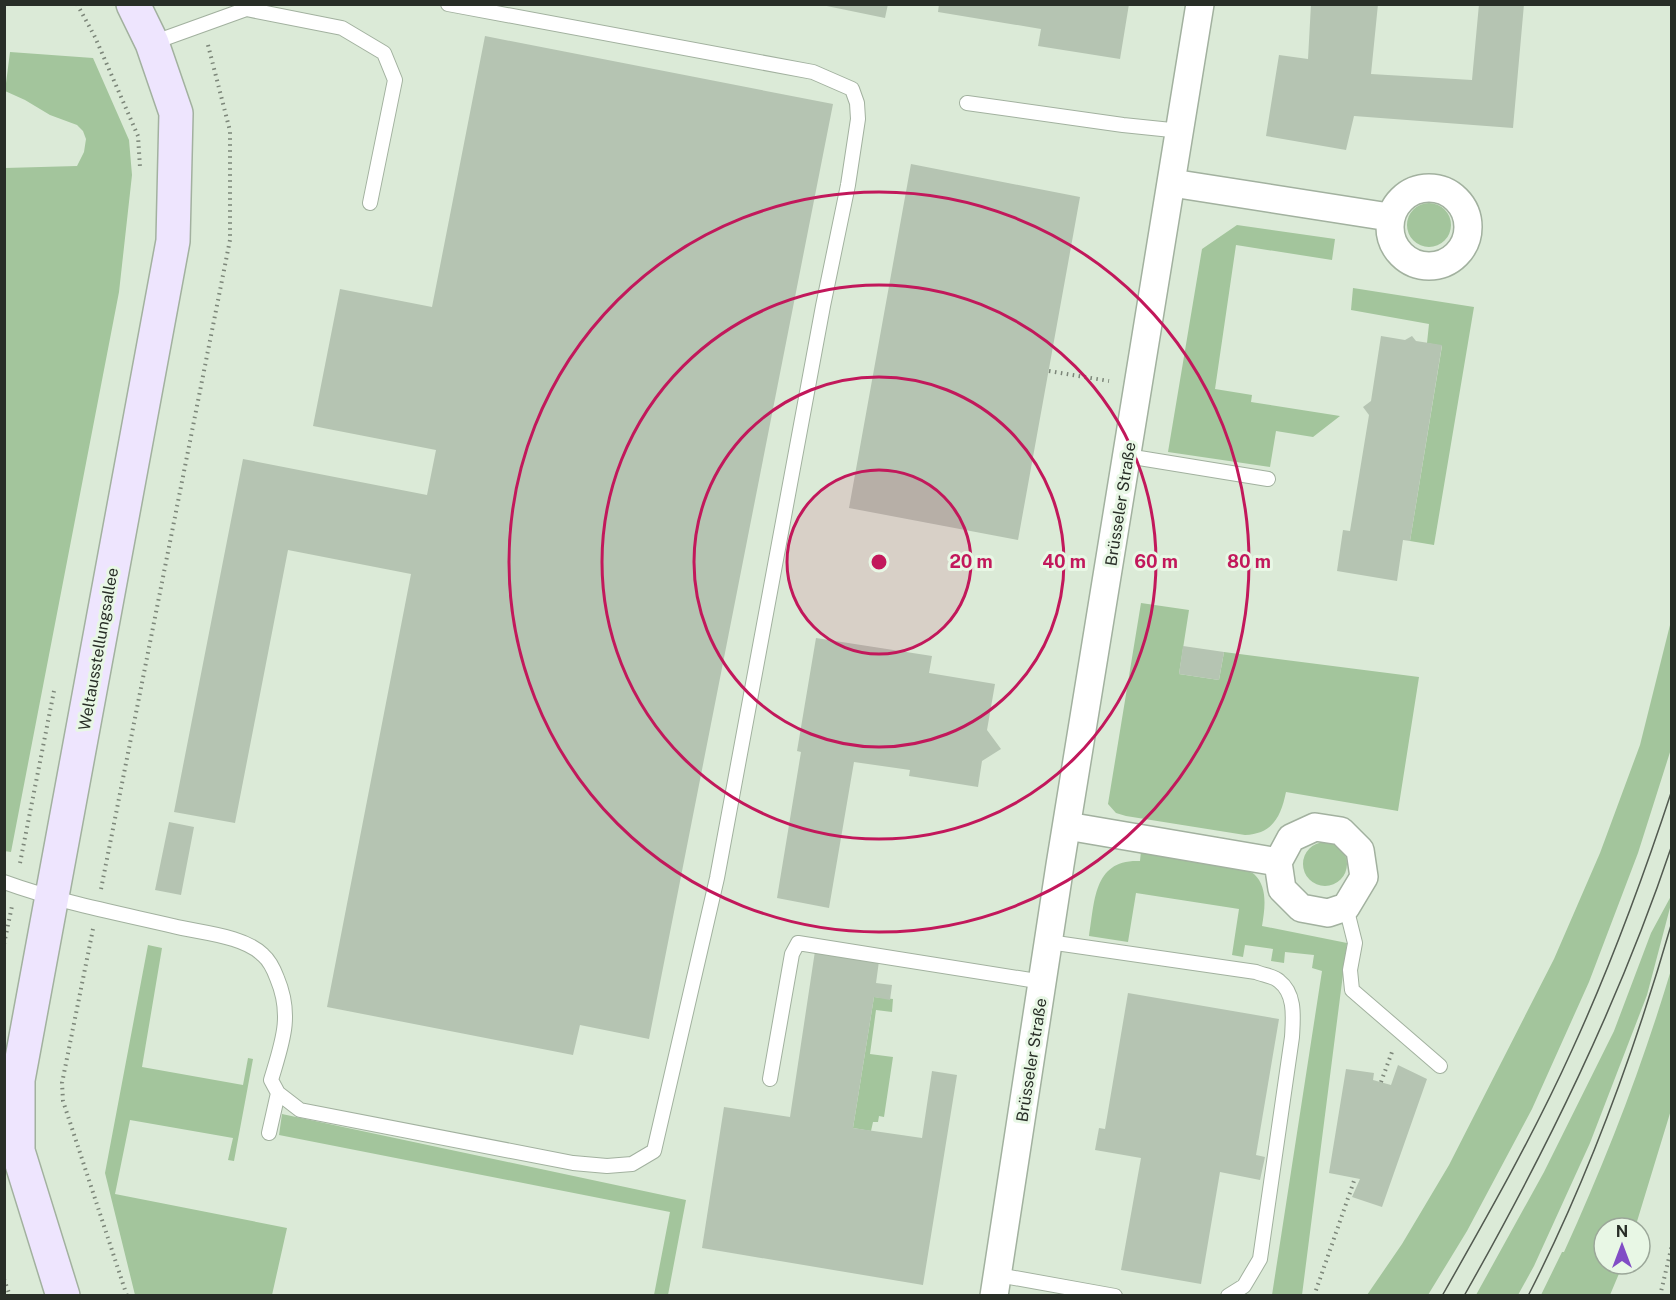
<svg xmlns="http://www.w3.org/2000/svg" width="1676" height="1300" font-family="'Public Sans',sans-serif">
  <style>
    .green { fill: #a3c59c }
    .building { fill: #b5c4b2 }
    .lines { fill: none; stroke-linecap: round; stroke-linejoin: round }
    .service-casing { stroke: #a2b19f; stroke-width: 16 }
    .minor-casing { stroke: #a2b19f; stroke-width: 30 }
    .secondary-casing { stroke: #a2b19f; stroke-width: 36 }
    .path { stroke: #7c8679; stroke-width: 4; stroke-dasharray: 1.5 4.5; stroke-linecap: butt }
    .service { stroke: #fff; stroke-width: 14 }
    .minor { stroke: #fff; stroke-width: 27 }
    .secondary { stroke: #eee5fe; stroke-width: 33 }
    .tram { stroke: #525a50; stroke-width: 1.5 }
    .ring { fill: none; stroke: #c2185b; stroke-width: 3 }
    .labels { text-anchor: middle; stroke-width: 6; stroke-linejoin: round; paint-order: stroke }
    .street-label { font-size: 16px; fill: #282e27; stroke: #e8f7e5 }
    .centre { fill: #c2185b; stroke: #e8f7e5; stroke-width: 3 }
    .ring-label { font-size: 18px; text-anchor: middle; font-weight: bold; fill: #c2185b; stroke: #e8f7e5; stroke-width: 6; stroke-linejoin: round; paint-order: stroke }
  </style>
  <rect width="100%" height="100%" fill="#dbead7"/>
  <!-- green -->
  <path class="green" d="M 10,52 L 93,58 L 129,140 L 132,175 L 119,292 L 11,852 L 4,851 L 5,168 L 77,166 L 84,152 L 86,139 L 83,131 L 77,125 L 50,115 L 25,100 L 5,91 Z
    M1407 225a22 22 0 1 1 44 0a22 22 0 1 1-44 0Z
    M 1237,225 L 1335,239 L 1332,260 L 1236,245 L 1215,389 L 1252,395 L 1251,402 L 1340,416 L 1313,437 L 1276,431 L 1270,467 L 1168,452 L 1202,249 Z
    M 1353,288 L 1474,307 L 1434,545 L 1410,541 L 1442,346 L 1427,343 L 1429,324 L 1351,310 Z
    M 1141,603 L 1189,610 L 1179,674 L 1219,680 L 1224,652 L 1419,677 L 1398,811 L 1286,792 C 1281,816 1273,834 1245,835 L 1126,816 L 1116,813 L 1108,804 Z
    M 1671,621 L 1671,749 L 1638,853 L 1589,982 L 1532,1109 L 1467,1231 L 1428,1295 L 1367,1295 L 1402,1244 L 1449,1165 L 1554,959 L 1600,853 L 1640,745 Z
    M1303 864a22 22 0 1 1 44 0a22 22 0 1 1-44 0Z
    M 1141,851 C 1157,854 1247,867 1254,874 C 1268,887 1265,908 1262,926 L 1347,943 L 1302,1295 L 1272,1295 L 1322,971 L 1312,968 L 1314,955 L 1285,952 L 1284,963 L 1271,961 L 1273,949 L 1245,945 L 1243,957 L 1232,955 L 1239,909 L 1136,893 L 1128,942 L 1089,936 C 1095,901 1093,859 1140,861 Z
    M 1671,896 L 1671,904 L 1647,995 L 1590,1143 L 1534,1266 L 1518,1295 L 1476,1295 L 1544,1172 L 1614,1031 L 1651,933 Z
    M 148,945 L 162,948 L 142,1067 L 243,1085 L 248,1058 L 253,1059 L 234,1161 L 228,1160 L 233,1138 L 130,1120 L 115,1194 L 287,1228 L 272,1295 L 135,1295 L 105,1173 Z
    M 1671,970 L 1671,1110 L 1635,1228 L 1604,1228 L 1604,1264 L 1623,1264 L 1610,1295 L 1541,1295 L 1562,1252 L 1564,1252 C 1606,1160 1642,1067 1671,970 Z
    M 874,997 L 893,999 L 892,1012 L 876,1010 L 870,1054 L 893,1057 L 884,1117 L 879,1116 L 878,1122 L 873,1122 L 871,1131 L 853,1128 Z
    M 282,1114 L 686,1200 L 668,1295 L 654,1295 L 670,1212 L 279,1135 Z"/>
  <!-- building -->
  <path class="building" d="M 817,4 L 888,4 L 885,18 Z
    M 939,4 L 1129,4 L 1120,59 L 1038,46 L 1041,29 L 938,12 Z
    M 1311,4 L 1378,4 L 1371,74 L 1472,80 L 1479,4 L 1524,4 L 1513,128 L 1354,116 L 1346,150 L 1266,136 L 1279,55 L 1308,59 Z
    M 485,36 L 833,104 L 649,1039 L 580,1025 L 573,1055 L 327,1007 L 411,574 L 288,550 L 235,823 L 174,812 L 243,459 L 427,495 L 436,450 L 313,426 L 340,289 L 432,307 Z
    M 911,164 L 1080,197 L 1018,540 L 849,508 Z
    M 1381,336 L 1405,340 L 1412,336 L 1416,341 L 1442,345 L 1410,541 L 1403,540 L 1397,581 L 1337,571 L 1343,530 L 1350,531 L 1369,415 L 1363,407 L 1371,401 Z
    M 816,638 L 932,656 L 929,673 L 995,684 L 987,730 L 1001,749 L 982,761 L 978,787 L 909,776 L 910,770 L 854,762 L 829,908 L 777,898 L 801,752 L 797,751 Z
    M 1183,646 L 1224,652 L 1219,680 L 1179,674 Z
    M 169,822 L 194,827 L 181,895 L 155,890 Z
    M 815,951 L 879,961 L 876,983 L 892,985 L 890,1000 L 874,997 L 853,1128 L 922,1138 L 932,1071 L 957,1075 L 923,1285 L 702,1248 L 724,1107 L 790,1117 Z
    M 1128,993 L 1279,1019 L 1256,1155 L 1265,1157 L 1260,1180 L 1220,1172 L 1201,1284 L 1121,1270 L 1141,1158 L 1095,1150 L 1099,1128 L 1105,1129 Z
    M 1398,1065 L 1427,1079 L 1382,1207 L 1352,1197 L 1360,1179 L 1329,1173 L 1346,1069 L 1374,1073 L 1373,1080 L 1391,1085 Z"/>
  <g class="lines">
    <defs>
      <path id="service" d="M 248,4 L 246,9 L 342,28 L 384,53 L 395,80 L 370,203
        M 152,43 L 252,7
        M 967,103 L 1123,125 L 1181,131
        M 1127,456 L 1268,479
        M 4,882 C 59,902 117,913 173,926 C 200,933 243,935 263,955 C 270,961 274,970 277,978 C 293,1016 282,1043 271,1080 L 278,1093 L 300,1110 L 573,1163 L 607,1166 L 632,1164 L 654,1151 L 717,878 L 823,306 L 848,185 L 858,119 L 857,103 L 852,89 L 813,72 L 448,4
        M 1346,907 L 1355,943 L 1350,970 L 1352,990 L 1440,1066
        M 1049,942 L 1256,972 C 1263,975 1274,976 1279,981 C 1296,994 1293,1018 1292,1037 L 1260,1259 L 1244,1286 L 1228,1296
        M 770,1079 L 792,954 L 798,943 L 1043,982
        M 269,1133 L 278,1093
        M 998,1275 L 1115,1296"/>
      <path id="minor" d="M 1172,183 L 1389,217
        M1390 227a39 39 0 1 1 78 0a39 39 0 1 1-78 0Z
        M 1067,826 L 1278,862
        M 1315,827 L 1341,831 L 1360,850 L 1364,877 L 1346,907 L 1328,913 L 1301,908 L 1282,889 L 1278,862 L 1291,838 Z
        M 994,1296 L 1060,865 L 1200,4"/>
      <path id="secondary" d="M 63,1296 L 18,1151 L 18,1080 L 173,241 L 176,113 L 152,43 L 133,4"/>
    </defs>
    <!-- service casing -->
    <use href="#service" class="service-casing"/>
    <!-- minor casing -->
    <use href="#minor" class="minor-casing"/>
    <!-- secondary casing -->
    <use href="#secondary" class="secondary-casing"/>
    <!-- path -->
    <path class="path" d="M 77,4 L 95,37 L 138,136 L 140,167
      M 1049,371 L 1109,381
      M 20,863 L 54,691
      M 101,889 L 230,240 L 230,131 L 208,45
      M 93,929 L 62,1083 L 63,1101 L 127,1296
      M 4,944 L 12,906
      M 1381,1082 L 1392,1052
      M 4,1279 L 10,1296
      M 1314,1296 L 1355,1178
      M 1660,1296 L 1672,1245"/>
    <!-- service -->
    <use href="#service" class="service"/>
    <!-- minor -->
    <use href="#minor" class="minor"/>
    <!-- secondary -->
    <use href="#secondary" class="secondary"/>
    <!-- tram -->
    <path class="tram" d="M 1442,1296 C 1488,1215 1534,1134 1572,1050 C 1611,965 1643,878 1672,790
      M 1464,1296 C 1546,1151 1619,1003 1672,845
      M 1528,1296 C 1589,1177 1635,1050 1672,922"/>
  </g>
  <!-- distance rings -->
  <circle cx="879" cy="562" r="92" fill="#c2185b" fill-opacity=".12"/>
  <g class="ring">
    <circle cx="879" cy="562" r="92"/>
    <circle cx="879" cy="562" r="185"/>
    <circle cx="879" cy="562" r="277"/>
    <circle cx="879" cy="562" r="370"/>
  </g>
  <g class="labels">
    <!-- street labels -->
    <g class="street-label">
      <text transform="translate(1120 504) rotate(-81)" y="6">Brüsseler Straße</text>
      <text transform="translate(98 649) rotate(-80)" y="6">Weltausstellungsallee</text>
      <text transform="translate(1031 1060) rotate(-81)" y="6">Brüsseler Straße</text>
    </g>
  </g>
  <circle cx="879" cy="562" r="9" class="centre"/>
  <g class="ring-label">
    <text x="971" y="568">20 m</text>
    <text x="1064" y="568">40 m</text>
    <text x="1156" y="568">60 m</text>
    <text x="1249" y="568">80 m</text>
  </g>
  <!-- border -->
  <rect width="1676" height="1300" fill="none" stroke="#282e27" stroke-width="12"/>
  <!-- north arrow -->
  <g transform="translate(1622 1246)"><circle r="28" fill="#e8f7e5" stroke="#9ba799" stroke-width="1.5"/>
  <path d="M0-4.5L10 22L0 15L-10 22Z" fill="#814dc5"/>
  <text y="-9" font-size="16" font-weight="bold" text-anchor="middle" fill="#282e27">N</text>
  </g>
</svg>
